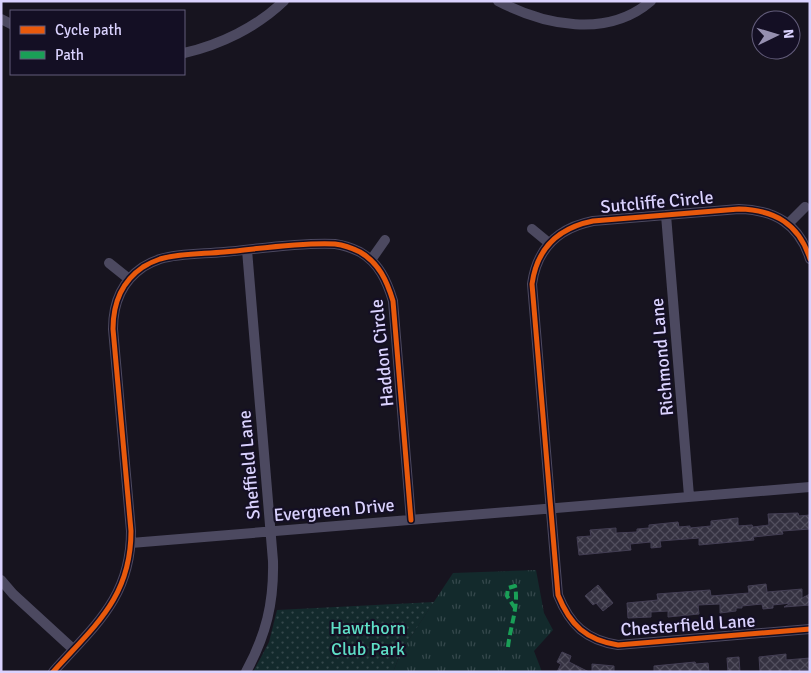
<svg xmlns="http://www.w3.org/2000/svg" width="811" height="673" font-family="Signika,sans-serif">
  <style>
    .grass { fill: url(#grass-tufts) }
    .park { fill: url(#park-dots) }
    .building { fill: url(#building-cross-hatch); stroke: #433e53 }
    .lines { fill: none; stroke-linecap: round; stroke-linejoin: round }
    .minor { stroke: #4c4960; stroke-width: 10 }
    .quiet { stroke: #1a9f57; stroke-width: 4; stroke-dasharray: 8 4; stroke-linecap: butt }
    .cycleway-casing { stroke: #140f24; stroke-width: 8 }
    .cycleway { stroke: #e8590c; stroke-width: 5 }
    .labels { text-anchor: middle; stroke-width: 4.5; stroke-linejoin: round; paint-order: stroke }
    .street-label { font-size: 18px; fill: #dad2fe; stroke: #140f24 }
    .park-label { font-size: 18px; fill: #5fdec6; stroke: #140f24 }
  </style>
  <defs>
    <pattern id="grass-tufts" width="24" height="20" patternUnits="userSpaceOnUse" patternTransform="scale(1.25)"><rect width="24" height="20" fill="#132a2c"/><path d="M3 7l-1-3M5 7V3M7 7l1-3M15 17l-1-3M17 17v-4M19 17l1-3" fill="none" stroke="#35484c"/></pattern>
    <pattern id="park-dots" width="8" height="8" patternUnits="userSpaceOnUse" patternTransform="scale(1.25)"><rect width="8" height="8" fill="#132a2c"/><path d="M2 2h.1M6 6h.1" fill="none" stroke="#35484c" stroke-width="1.8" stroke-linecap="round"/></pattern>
    <pattern id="building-cross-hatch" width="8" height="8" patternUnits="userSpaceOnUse" patternTransform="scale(1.25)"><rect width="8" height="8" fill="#353241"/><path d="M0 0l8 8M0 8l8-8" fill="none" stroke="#524f5e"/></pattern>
  </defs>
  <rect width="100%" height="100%" fill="#17141f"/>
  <!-- grass -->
  <path class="grass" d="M 536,570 L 544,613 L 553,630 L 534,651 L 542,672 L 393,672 L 402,650 L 453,573 Z"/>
  <!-- park -->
  <path class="park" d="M 434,602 L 402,650 L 393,672 L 253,672 L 269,642 L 277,610 Z"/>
  <!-- building -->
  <path class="building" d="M 798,513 L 799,516 L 810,515 L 810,529 L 782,531 L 783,534 L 753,537 L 754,540 L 699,545 L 699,538 L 660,541 L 661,547 L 651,548 L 651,542 L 630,544 L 631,550 L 579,555 L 577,537 L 591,536 L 590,530 L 616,528 L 616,533 L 637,532 L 637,529 L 649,528 L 649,525 L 678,522 L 679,527 L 690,526 L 690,528 L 711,526 L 711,521 L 738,518 L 738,526 L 752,525 L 753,527 L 769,525 L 768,514 Z
    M 766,584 L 767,592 L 802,589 L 802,598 L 810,594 L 810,605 L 784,607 L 791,603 L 773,605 L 773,608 L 763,609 L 762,604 L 742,606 L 742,608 L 736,608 L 736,611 L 720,613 L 720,604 L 698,605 L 699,614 L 668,617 L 668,611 L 651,612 L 651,617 L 628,618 L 627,603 L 658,600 L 657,594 L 710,590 L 711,596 L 749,593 L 748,586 Z
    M 598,585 L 613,603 L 603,611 L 596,603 L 593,605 L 585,596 Z
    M 562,652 L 571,656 L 569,662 L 589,672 L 557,672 L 561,664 L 557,662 Z
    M 786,654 L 786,660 L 810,658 L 810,670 L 800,670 L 800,672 L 760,672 L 759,657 Z
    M 739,657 L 740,672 L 728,672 L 727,658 Z
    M 695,662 L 696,664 L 708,663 L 709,672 L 654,672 L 654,666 Z
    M 592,664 L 614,666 L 614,672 L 592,672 Z"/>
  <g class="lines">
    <!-- minor -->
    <path class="minor" d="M 498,1 C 544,25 607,39 651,1
      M 1,19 L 11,24
      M 184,53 C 220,45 257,27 284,1
      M 666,215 L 689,496
      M 788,224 L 805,207
      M 532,229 L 549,243
      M 810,259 C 799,224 775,210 739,209 L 593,221 C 558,228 537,248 532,284 L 558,595 C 570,625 586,640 618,645 L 810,629
      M 371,260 L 385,240
      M 109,263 L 129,279
      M 131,543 L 810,487
      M 1,580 L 13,594 L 73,649
      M 53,672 C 94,626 131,598 131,531 L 113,329 C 113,304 121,282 143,267 C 148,264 154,261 160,259 C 180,253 204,254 224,252 C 258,249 301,242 335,244 C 343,245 352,248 360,252 C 379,263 387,281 393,301 L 411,520
      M 246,672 C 266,635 274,603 273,561 L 247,250"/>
    <!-- quiet -->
    <path class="quiet" d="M 508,647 C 510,627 519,606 515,586 L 508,588 L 507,596 L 515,608"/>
    <defs>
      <path id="cycleway" d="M 810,259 C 799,224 775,210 739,209 L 593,221 C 558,228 537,248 532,284 L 558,595 C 570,625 586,640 618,645 L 810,629
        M 53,672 C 94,626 131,598 131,531 L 113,329 C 113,304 121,282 143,267 C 148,264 154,261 160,259 C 180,253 204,254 224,252 C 258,249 301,242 335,244 C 343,245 352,248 360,252 C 379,263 387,281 393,301 L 411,520"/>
    </defs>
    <!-- cycleway casing -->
    <use href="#cycleway" class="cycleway-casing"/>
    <!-- cycleway -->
    <use href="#cycleway" class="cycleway"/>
  </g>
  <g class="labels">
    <!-- street labels -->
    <g class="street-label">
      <text transform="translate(657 202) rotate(-5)" y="6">Sutcliffe Circle</text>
      <text transform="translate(382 353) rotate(-96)" y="6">Haddon Circle</text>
      <text transform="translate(662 357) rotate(-95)" y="6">Richmond Lane</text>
      <text transform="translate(249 465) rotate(-95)" y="6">Sheffield Lane</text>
      <text transform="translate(334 510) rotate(-5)" y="6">Evergreen Drive</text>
      <text transform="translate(688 625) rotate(-4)" y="6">Chesterfield Lane</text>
    </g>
    <!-- park labels -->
    <g class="park-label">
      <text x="368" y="634">Hawthorn<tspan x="368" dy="21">Club Park</tspan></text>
    </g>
  </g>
  <!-- border -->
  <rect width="811" height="673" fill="none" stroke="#dad2fe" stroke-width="5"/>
  <!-- legend -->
  <rect x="10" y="10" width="175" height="65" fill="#140f24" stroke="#635d7b"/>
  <rect x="20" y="26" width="25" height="8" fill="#e8590c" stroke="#635d7b"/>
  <text x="55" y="35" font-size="15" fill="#dad2fe">Cycle path</text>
  <rect x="20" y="51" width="25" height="8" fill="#1a9f57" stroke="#635d7b"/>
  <text x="55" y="60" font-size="15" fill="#dad2fe">Path</text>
  <!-- north arrow -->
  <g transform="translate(776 35) rotate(85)"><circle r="24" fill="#140f24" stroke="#635d7b"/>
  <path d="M0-4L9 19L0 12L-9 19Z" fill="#9690b0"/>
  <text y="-8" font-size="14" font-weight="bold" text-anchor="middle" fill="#dad2fe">N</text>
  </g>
</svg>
